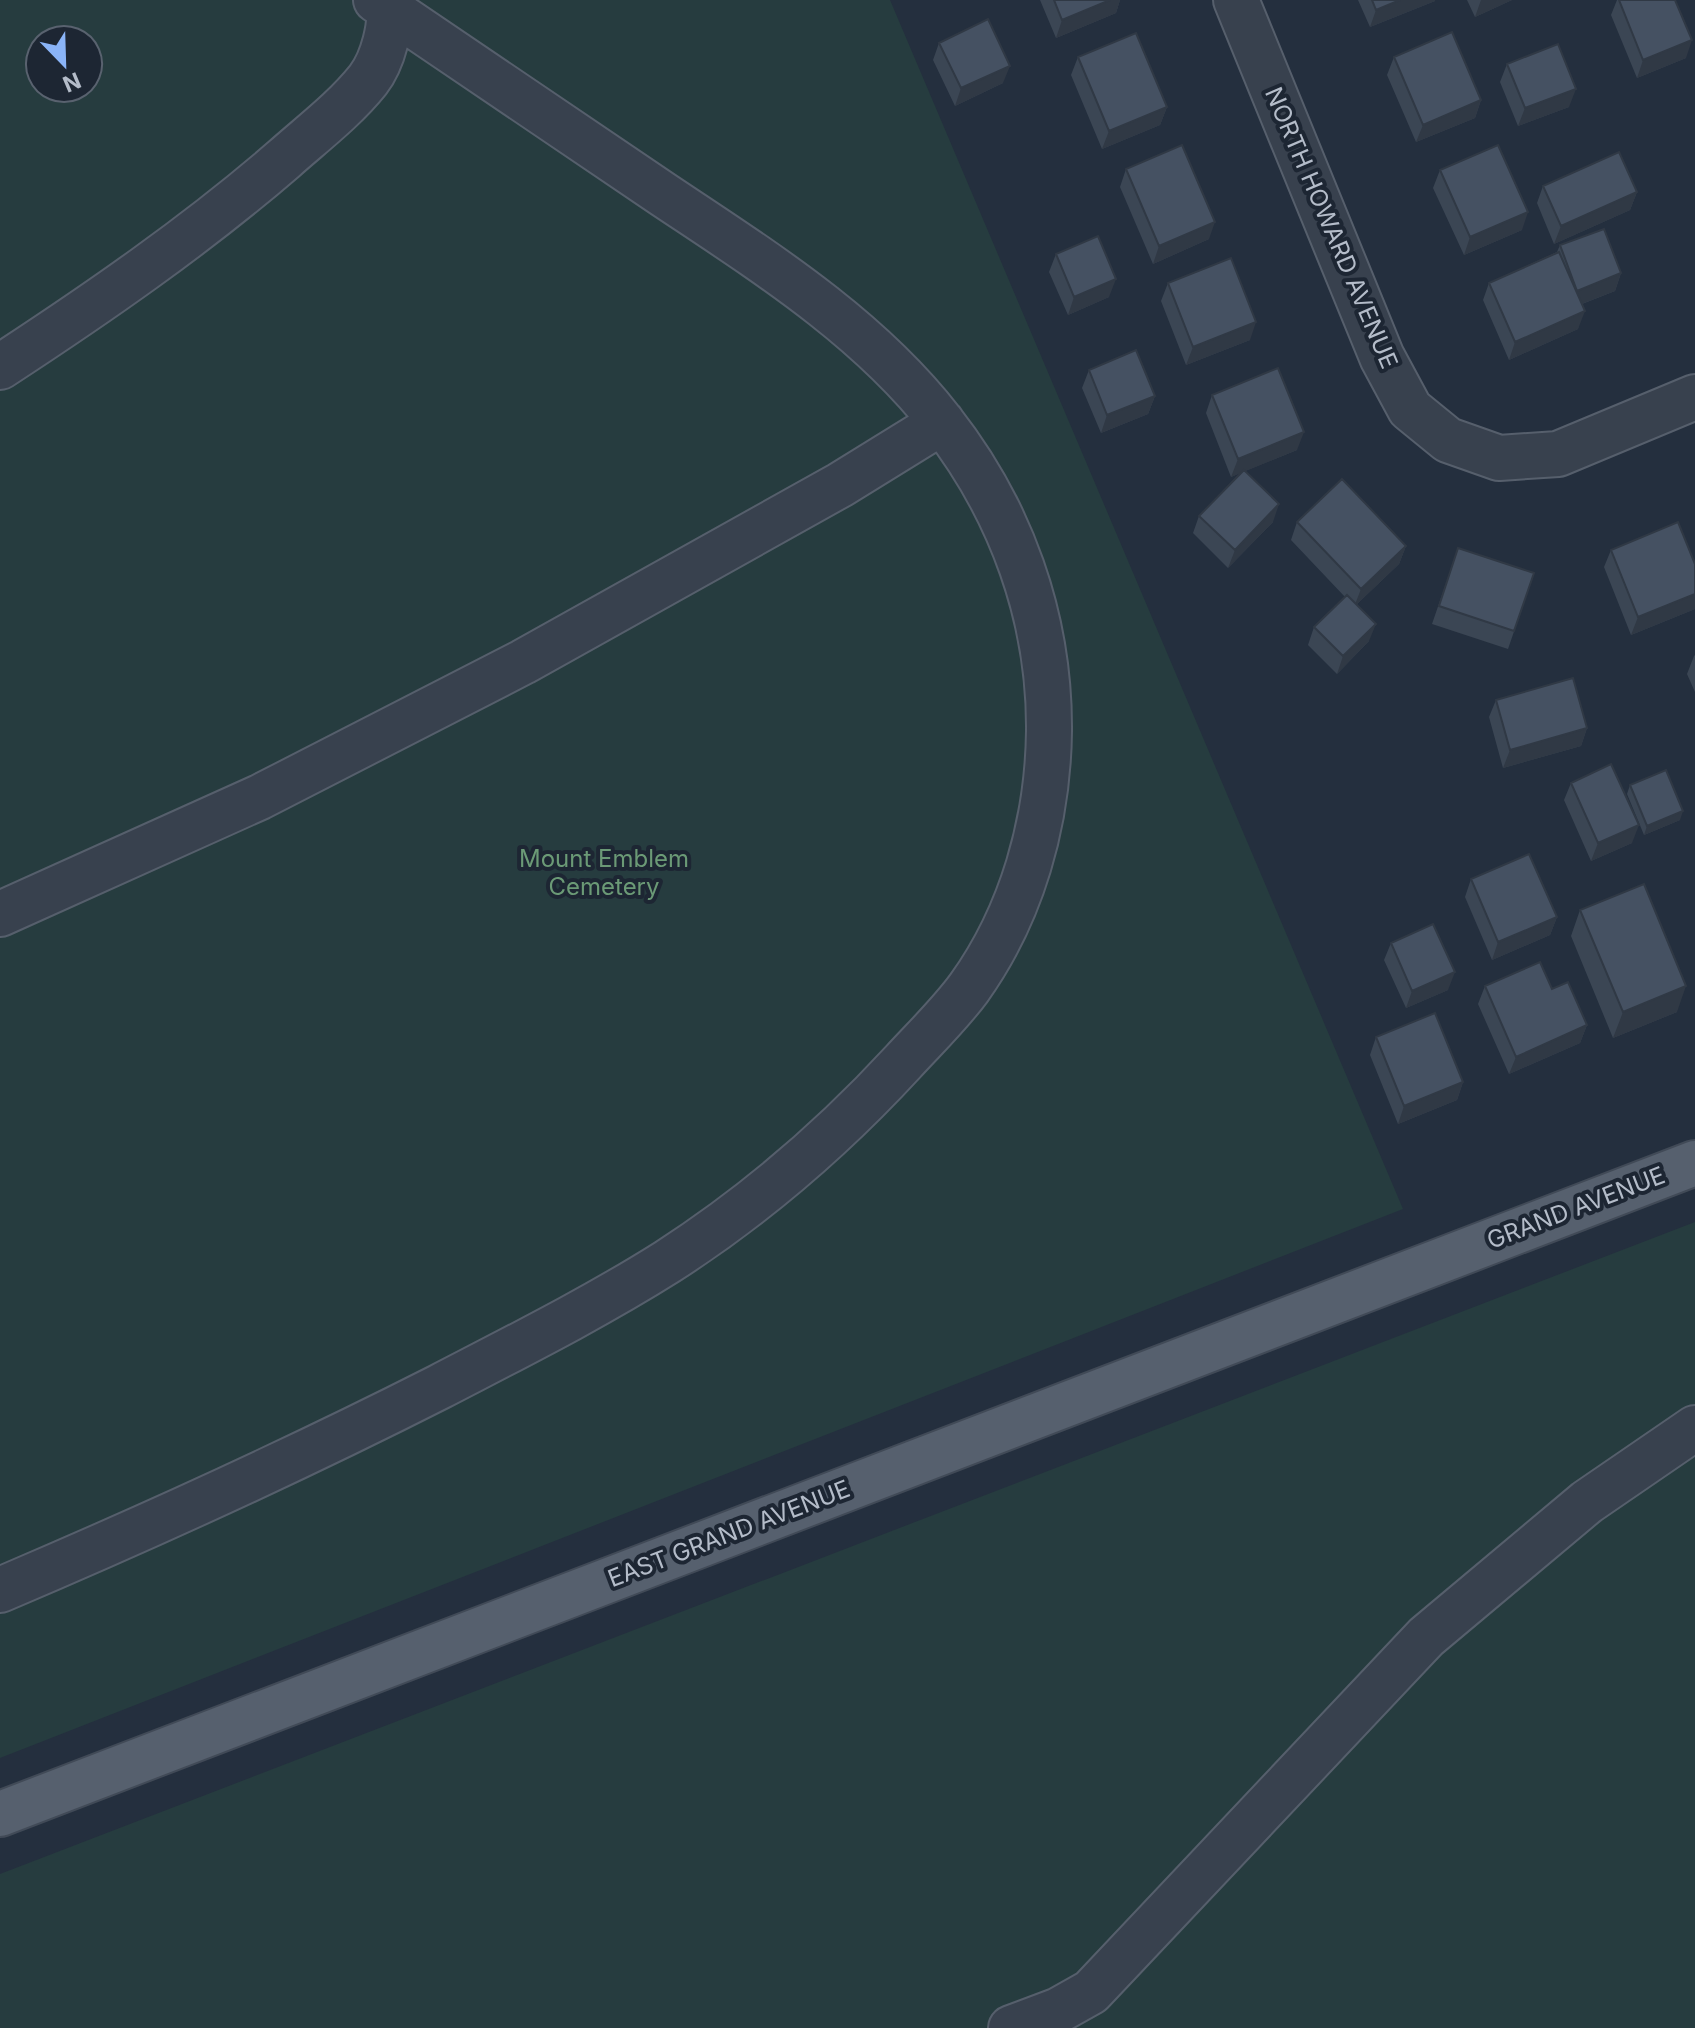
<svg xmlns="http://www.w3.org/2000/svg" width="1695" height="2028" font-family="Inter,sans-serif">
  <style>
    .green { fill: #263c3f; fill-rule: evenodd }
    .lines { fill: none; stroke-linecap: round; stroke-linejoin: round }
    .minor-casing { stroke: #565f6c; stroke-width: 48 }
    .major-casing { stroke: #414a57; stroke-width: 48 }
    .minor { stroke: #38414e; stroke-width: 44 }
    .major { stroke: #56606e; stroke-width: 44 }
    .wall { fill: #3b4654 }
    .shaded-wall { fill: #303945 }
    .building { fill: #455162; stroke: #303945; stroke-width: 2 }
    .labels { text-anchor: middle; stroke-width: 8; stroke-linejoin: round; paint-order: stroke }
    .street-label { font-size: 24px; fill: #b4bcc9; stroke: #1d2633 }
    .park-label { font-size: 24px; fill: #6b9a76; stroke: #1d2633 }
  </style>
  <rect width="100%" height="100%" fill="#242f3e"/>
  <!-- green -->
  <path class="green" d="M 0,0 L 890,0 L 1403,1209 L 0,1758 ZM 40,40 L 88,40 L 88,88 L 40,88 Z
    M 1695,1222 L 1695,2028 L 0,2028 L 0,1874 Z"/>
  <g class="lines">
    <defs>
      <path id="minor" d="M 1236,0 L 1382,357 L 1410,409 L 1448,440 L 1499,458 L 1558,454 L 1695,397
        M 0,367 C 98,303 195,236 284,159 C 312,134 344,110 368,80 C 382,62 394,23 387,0
        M 0,914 L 260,797 L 523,662 L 840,485 L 942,422
        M 0,1590 C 148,1527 295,1460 439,1387 C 516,1347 594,1308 667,1262 C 754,1206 833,1138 903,1062 C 925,1038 950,1014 969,988 C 1022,914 1048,822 1049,731 C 1050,618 1011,510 941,421 C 867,326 763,261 664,195 C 568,130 472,65 376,0
        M 1011,2028 L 1059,2010 L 1091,1992 L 1426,1637 L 1587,1502 L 1695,1428"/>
      <path id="major" d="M 0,1814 L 1695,1163"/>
    </defs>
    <!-- minor casing -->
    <use href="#minor" class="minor-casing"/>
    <!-- major casing -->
    <use href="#major" class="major-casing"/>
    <!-- minor -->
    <use href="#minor" class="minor"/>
    <!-- major -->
    <use href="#major" class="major"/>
  </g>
  <!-- wall -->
  <path class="wall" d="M 1040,0 L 1120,0 L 1116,13 L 1056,38 Z
    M 1358,0 L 1435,0 L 1435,1 L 1370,27 Z
    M 1467,0 L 1512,0 L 1475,17 Z
    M 1617,0 L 1675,0 L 1686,58 L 1637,78 L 1611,15 Z
    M 939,43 L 1003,83 L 955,106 L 933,60 Z
    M 1078,57 L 1167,107 L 1160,125 L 1102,149 L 1071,75 Z
    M 1394,57 L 1481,100 L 1475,118 L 1416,142 L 1387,75 Z
    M 1507,64 L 1569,107 L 1518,126 L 1500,82 Z
    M 1126,169 L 1209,239 L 1153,264 L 1120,187 Z
    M 1440,170 L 1522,230 L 1464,255 L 1433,188 Z
    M 1543,186 L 1637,192 L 1630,210 L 1554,244 L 1537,203 Z
    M 1560,245 L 1621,273 L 1615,291 L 1582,304 L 1578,329 L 1509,360 L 1483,300 L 1489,283 L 1557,252 Z
    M 1056,254 L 1109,297 L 1068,315 L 1049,272 Z
    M 1168,283 L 1250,340 L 1186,365 L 1161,301 Z
    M 1089,370 L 1155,396 L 1148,414 L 1101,433 L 1082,388 Z
    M 1212,395 L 1297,450 L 1245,471 L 1273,522 L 1228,568 L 1193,533 L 1199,516 L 1240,473 L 1231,477 L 1206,413 Z
    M 1297,522 L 1406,546 L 1399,564 L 1357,604 L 1369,641 L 1337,674 L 1308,645 L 1314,627 L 1345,597 L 1291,540 Z
    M 1458,548 L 1534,573 L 1508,649 L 1432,624 Z
    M 1611,550 L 1695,564 L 1695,609 L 1631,635 L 1604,567 Z
    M 1695,655 L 1695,692 L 1687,674 L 1694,656 Z
    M 1496,700 L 1587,728 L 1581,746 L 1503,768 L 1489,717 Z
    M 1571,783 L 1632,843 L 1591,861 L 1564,800 Z
    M 1630,785 L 1680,820 L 1644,835 L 1627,794 Z
    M 1471,879 L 1557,917 L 1550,935 L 1492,960 L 1465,897 Z
    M 1580,910 L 1677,1012 L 1613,1038 L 1571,936 Z
    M 1391,943 L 1448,990 L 1406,1008 L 1384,960 Z
    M 1485,986 L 1552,989 L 1587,1025 L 1580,1043 L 1509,1074 L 1478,1004 Z
    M 1376,1037 L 1463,1082 L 1457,1100 L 1398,1124 L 1370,1055 Z"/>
  <!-- shaded-wall -->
  <path class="shaded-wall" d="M 1110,0 L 1120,0 L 1116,13 L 1056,38 L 1062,20 Z
    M 1400,0 L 1435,0 L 1435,1 L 1370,27 L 1376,10 Z
    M 1481,0 L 1512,0 L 1475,17 Z
    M 1692,40 L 1686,58 L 1637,78 L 1643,60 Z
    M 1010,66 L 1003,83 L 955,106 L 961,88 Z
    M 1576,89 L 1569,107 L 1518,126 L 1525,108 Z
    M 1481,100 L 1475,118 L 1416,142 L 1423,125 Z
    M 1167,107 L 1160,125 L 1102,149 L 1109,131 Z
    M 1637,192 L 1630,210 L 1554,244 L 1561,226 Z
    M 1528,212 L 1522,230 L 1464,255 L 1470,237 Z
    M 1215,222 L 1209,239 L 1153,264 L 1159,246 Z
    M 1621,273 L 1615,291 L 1571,308 L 1577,291 Z
    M 1116,279 L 1109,297 L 1068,315 L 1074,297 Z
    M 1585,311 L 1578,329 L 1509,360 L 1515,342 Z
    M 1256,322 L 1250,340 L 1186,365 L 1193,347 Z
    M 1155,396 L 1148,414 L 1101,433 L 1107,415 Z
    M 1304,432 L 1297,450 L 1231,477 L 1238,459 Z
    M 1279,504 L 1273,522 L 1228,568 L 1235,550 Z
    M 1406,546 L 1399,564 L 1354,607 L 1361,589 Z
    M 1695,594 L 1695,609 L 1631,635 L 1638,617 Z
    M 1376,624 L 1369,641 L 1337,674 L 1343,656 Z
    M 1587,728 L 1581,746 L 1503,768 L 1510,750 Z
    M 1683,811 L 1680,820 L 1644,835 L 1647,826 Z
    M 1639,825 L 1632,843 L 1591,861 L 1598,843 Z
    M 1557,917 L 1550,935 L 1492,960 L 1498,942 Z
    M 1455,972 L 1448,990 L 1406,1008 L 1412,991 Z
    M 1686,986 L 1677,1012 L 1613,1038 L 1623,1012 Z
    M 1587,1025 L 1580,1043 L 1509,1074 L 1516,1057 Z
    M 1463,1082 L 1457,1100 L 1398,1124 L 1404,1106 Z"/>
  <!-- building -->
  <path class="building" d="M 1054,0 L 1110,0 L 1062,20 Z
    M 1372,0 L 1400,0 L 1376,10 Z
    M 1619,0 L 1675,0 L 1692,40 L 1643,60 Z
    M 988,19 L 1010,66 L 961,88 L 939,43 Z
    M 1452,32 L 1481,100 L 1423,125 L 1394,57 Z
    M 1136,33 L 1167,107 L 1109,131 L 1078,57 Z
    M 1558,44 L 1576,89 L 1525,108 L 1507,64 Z
    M 1182,145 L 1215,222 L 1159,246 L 1126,169 Z
    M 1498,145 L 1528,212 L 1470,237 L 1440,170 Z
    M 1619,152 L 1637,192 L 1561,226 L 1543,186 Z
    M 1604,229 L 1621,273 L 1577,291 L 1560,245 Z
    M 1098,236 L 1116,279 L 1074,297 L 1056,254 Z
    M 1559,252 L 1585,311 L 1515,342 L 1489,283 Z
    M 1231,258 L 1256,322 L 1193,347 L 1168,283 Z
    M 1136,350 L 1155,396 L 1107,415 L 1089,370 Z
    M 1278,368 L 1304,432 L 1238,459 L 1212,395 Z
    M 1244,470 L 1279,504 L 1235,550 L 1199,516 Z
    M 1342,479 L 1406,546 L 1361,589 L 1297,522 Z
    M 1678,522 L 1695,564 L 1695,594 L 1638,617 L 1611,550 Z
    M 1458,548 L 1534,573 L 1514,631 L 1439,606 Z
    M 1347,595 L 1376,624 L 1343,656 L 1314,627 Z
    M 1573,678 L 1587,728 L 1510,750 L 1496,700 Z
    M 1611,764 L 1639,825 L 1598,843 L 1571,783 Z
    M 1666,770 L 1683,811 L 1647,826 L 1630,785 Z
    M 1529,854 L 1557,917 L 1498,942 L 1471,879 Z
    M 1644,884 L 1686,986 L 1623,1012 L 1580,910 Z
    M 1433,924 L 1455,972 L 1412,991 L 1391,943 Z
    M 1540,962 L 1552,989 L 1568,982 L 1587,1025 L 1516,1057 L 1485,986 Z
    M 1435,1013 L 1463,1082 L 1404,1106 L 1376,1037 Z"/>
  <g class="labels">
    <!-- street labels -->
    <g class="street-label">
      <text transform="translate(1331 228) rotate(67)" y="8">NORTH HOWARD AVENUE</text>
      <text transform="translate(1576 1208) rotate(-21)" y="8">GRAND AVENUE</text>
      <text transform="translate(729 1534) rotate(-21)" y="8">EAST GRAND AVENUE</text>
    </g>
    <!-- park labels -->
    <g class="park-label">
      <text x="604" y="867">Mount Emblem<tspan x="604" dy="28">Cemetery</tspan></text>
    </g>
  </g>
  <!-- north arrow -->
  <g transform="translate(64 64) rotate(157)"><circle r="38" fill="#1d2633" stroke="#59626f" stroke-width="2"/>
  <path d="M0-6L14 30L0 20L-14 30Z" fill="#8ab4f8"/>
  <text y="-12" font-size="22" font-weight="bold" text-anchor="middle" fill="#b4bcc9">N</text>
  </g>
</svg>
